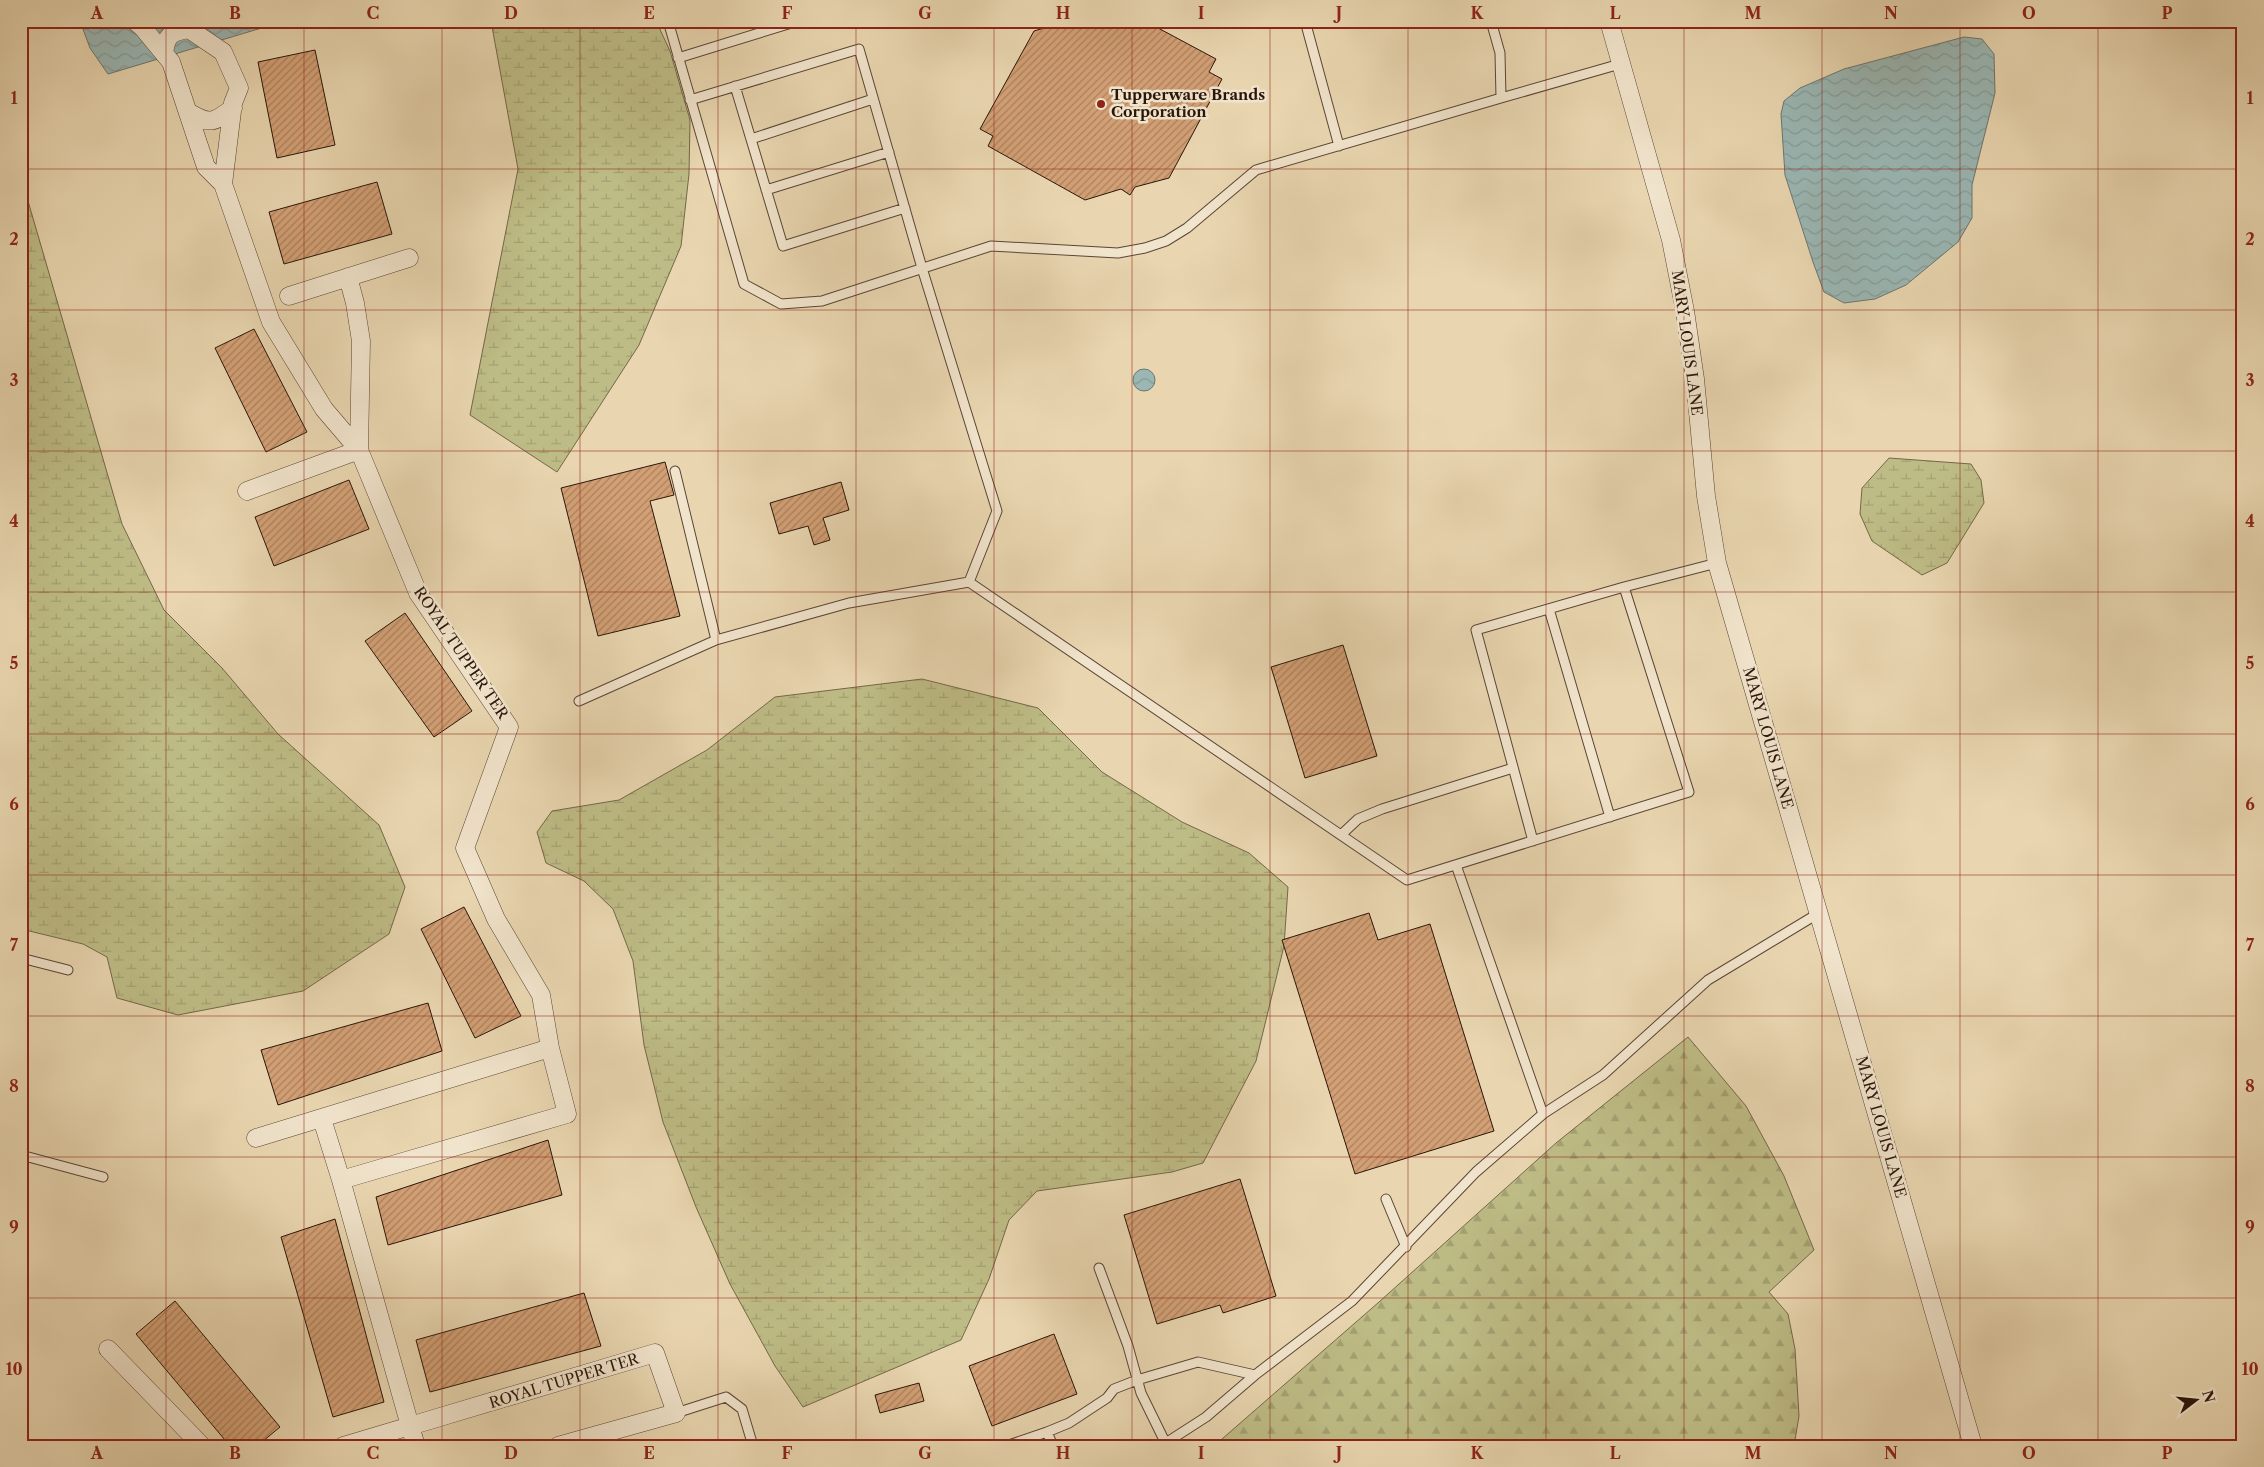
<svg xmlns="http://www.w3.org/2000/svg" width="2264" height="1467" font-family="'Libre Caslon Text',serif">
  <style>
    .forest { fill: url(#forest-firs); stroke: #746848 }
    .wetland { fill: url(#wetland-marsh); stroke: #746848 }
    .water { fill: url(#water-waves); stroke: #6d7670 }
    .building { fill: url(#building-hatch); stroke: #2a150a }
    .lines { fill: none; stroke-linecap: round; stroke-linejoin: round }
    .lane-casing { stroke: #5a4534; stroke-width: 11 }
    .street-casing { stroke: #5a4534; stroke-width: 19 }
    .lane { stroke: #f1e4cc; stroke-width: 9 }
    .street { stroke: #f1e4cc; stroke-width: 18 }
    .grid { fill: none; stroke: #8f2418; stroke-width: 1; stroke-opacity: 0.55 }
    .poi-dot { fill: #8f2418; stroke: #f1e4cc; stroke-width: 2 }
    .labels { text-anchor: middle; stroke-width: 5; stroke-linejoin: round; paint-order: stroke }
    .poi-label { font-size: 15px; font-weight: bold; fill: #2a150a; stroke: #f1e4cc; text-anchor: start }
    .street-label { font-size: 15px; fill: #2a150a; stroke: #f1e4cc }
    .neatline { fill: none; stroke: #8f2418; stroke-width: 2 }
    .grid-label { font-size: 16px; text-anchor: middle; font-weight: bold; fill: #8f2418 }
  </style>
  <defs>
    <pattern id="forest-firs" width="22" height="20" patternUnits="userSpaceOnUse" patternTransform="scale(1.25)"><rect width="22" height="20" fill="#bebc86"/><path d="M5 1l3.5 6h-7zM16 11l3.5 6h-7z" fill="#a3a172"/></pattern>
    <pattern id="wetland-marsh" width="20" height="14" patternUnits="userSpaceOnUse" patternTransform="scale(1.25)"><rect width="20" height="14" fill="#bebc86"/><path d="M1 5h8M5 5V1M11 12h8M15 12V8" fill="none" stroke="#a3a172"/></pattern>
    <pattern id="water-waves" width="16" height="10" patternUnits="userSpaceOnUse" patternTransform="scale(1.25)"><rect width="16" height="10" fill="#9ab7b4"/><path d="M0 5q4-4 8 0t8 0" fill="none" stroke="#859c99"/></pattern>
    <pattern id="building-hatch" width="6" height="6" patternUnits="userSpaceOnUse" patternTransform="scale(1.25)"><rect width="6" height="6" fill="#d3a075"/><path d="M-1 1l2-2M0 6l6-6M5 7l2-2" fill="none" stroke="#ab815e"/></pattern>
  </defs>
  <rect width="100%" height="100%" fill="#e9d6b0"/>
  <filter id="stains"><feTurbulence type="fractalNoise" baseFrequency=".004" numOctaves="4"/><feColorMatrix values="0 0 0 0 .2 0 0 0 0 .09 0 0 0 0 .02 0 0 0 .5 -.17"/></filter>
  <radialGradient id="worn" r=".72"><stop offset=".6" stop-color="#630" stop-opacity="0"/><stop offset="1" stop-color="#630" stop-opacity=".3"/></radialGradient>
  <!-- forest -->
  <path class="forest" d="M 1688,1037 L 1746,1106 L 1784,1176 L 1814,1250 L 1769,1292 L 1788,1314 L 1795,1349 L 1799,1416 L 1794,1446 L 1214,1446 L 1379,1302 L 1556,1143 Z"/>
  <!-- wetland -->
  <path class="wetland" d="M 491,21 L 656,21 L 670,51 L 690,120 L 689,174 L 681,246 L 639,345 L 557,472 L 470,415 L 518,169 Z
    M 21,177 L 122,524 L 164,610 L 222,668 L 278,734 L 379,825 L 405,887 L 389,934 L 303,991 L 178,1015 L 117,998 L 107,957 L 83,944 L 21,929 Z
    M 1889,458 L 1971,464 L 1981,480 L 1984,503 L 1947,563 L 1922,575 L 1872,541 L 1860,514 L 1862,488 Z
    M 922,679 L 1038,708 L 1102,772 L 1182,822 L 1249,853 L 1288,887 L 1284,946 L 1256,1061 L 1203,1163 L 1172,1172 L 1037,1191 L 1009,1220 L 989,1279 L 961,1340 L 803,1407 L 775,1366 L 730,1284 L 696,1207 L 663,1122 L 644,1045 L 633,961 L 613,909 L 584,881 L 546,863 L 537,832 L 552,811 L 619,800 L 707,750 L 775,697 Z"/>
  <!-- water -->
  <path class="water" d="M 80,21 L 285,21 L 108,74 L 90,48 Z
    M 1964,37 L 1982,39 L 1994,54 L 1995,93 L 1972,185 L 1972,218 L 1958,242 L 1906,285 L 1875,299 L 1844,303 L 1824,292 L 1813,262 L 1785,175 L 1781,114 L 1784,101 L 1800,88 L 1844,69 Z
    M1133 380a11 11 0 1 1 22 0a11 11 0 1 1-22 0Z"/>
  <!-- building -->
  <path class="building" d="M 1068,21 L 1145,21 L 1216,59 L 1209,72 L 1222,79 L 1169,178 L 1135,187 L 1130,195 L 1121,189 L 1085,200 L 988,146 L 993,136 L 980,129 L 1034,31 Z
    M 315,50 L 335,145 L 277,158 L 258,62 Z
    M 377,182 L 392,234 L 284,264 L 269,212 Z
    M 254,329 L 307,432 L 266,452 L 215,348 Z
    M 665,462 L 674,495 L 650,501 L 680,616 L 598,636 L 561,488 Z
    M 349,480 L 369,529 L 274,566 L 255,517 Z
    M 841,482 L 849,510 L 823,518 L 830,540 L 814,545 L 808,526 L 779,534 L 770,503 Z
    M 405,613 L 472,711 L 434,737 L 365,641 Z
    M 1343,645 L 1377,756 L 1305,778 L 1271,667 Z
    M 464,907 L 521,1016 L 475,1038 L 421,929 Z
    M 1369,913 L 1378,940 L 1430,924 L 1494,1131 L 1355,1174 L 1282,940 Z
    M 428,1003 L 442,1051 L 278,1105 L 261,1050 Z
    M 548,1140 L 562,1195 L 388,1245 L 376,1197 Z
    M 1240,1179 L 1276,1296 L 1223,1313 L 1220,1305 L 1157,1324 L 1124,1215 Z
    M 335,1219 L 384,1402 L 333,1417 L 281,1237 Z
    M 584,1293 L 601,1346 L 430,1392 L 416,1340 Z
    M 175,1301 L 280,1427 L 257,1446 L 230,1446 L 136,1334 Z
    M 1054,1334 L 1077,1394 L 992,1426 L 969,1366 Z
    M 919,1383 L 924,1401 L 880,1413 L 875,1395 Z"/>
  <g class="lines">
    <defs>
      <path id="lane" d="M 668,21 L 744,284 L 781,304 L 822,301 L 991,246 L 1118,253 L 1145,248 L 1166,241 L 1187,228 L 1256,170 L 1501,98 L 1500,53 L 1491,21
        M 1305,21 L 1339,146
        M 678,58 L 798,21
        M 735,86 L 783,246 L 905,208
        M 1501,98 L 1620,64
        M 690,100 L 859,49 L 922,268 L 997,511 L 969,582
        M 751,139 L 873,99
        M 766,190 L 889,152
        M 675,471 L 716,640
        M 1549,609 L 1610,817
        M 579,701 L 716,640 L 849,603 L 969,582 L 1407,880 L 1689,792 L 1624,587 L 1717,563
        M 1341,835 L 1358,819 L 1382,809 L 1513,768
        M 1533,841 L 1476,630 L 1624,587
        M 1456,865 L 1543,1114
        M 21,958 L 68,970
        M 21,1155 L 103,1177
        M 1386,1199 L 1406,1247
        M 1099,1268 L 1128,1346 L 1141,1393 L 1166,1444
        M 676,1413 L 726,1397 L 742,1409 L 753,1446
        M 1006,1446 L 1047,1432
        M 1053,1446 L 1047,1432 L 1069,1423 L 1107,1398 L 1114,1389 L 1137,1380 L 1198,1362 L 1255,1375
        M 1161,1446 L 1206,1417 L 1255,1375 L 1352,1301 L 1476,1172 L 1543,1114 L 1603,1075 L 1708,980 L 1819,913"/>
      <path id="street" d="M 135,21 L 143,28 L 171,62 L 206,167 L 223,184 L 271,322 L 324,409 L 359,450 L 418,593 L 509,727 L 465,848 L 496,919 L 541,995 L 550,1048 L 256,1138
        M 177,21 L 223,52 L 239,88 L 233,103 L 223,184
        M 1609,21 L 1671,240 L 1685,311 L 1695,379 L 1706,496 L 1717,563 L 1973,1446
        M 164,54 C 166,36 170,32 188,29
        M 188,112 C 210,125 213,123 233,108
        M 289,296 L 409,258
        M 247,491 L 359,450 L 361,341 L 355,303 L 348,277
        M 322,1119 L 341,1180 L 567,1114 L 550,1048
        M 341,1180 L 410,1426 L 343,1446
        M 108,1349 L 202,1446
        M 416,1446 L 410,1426 L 655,1353 L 676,1413 L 558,1446"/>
    </defs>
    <!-- lane casing -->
    <use href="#lane" class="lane-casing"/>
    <!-- street casing -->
    <use href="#street" class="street-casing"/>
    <!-- lane -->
    <use href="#lane" class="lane"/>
    <!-- street -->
    <use href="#street" class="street"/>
  </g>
  <!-- grid -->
  <path class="grid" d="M 166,21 L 166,1446M 304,21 L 304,1446M 442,21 L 442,1446M 580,21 L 580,1446M 718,21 L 718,1446M 856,21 L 856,1446M 994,21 L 994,1446M 1132,21 L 1132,1446M 1270,21 L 1270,1446M 1408,21 L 1408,1446M 1546,21 L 1546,1446M 1684,21 L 1684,1446M 1822,21 L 1822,1446M 1960,21 L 1960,1446M 2098,21 L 2098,1446M 21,169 L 2243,169M 21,310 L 2243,310M 21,451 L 2243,451M 21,592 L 2243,592M 21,734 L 2243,734M 21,875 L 2243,875M 21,1016 L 2243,1016M 21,1157 L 2243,1157M 21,1298 L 2243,1298"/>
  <!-- markers -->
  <circle class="poi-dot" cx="1101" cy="104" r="5"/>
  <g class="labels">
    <!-- poi labels -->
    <g class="poi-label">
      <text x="1111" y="100">Tupperware Brands<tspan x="1111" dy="17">Corporation</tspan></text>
    </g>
    <!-- street labels -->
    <g class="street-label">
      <text transform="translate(1687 343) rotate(82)" y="5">MARY LOUIS LANE</text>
      <text transform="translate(461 653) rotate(56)" y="5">ROYAL TUPPER TER</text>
      <text transform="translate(1768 738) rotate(74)" y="5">MARY LOUIS LANE</text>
      <text transform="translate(1881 1127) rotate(74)" y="5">MARY LOUIS LANE</text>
      <text transform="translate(564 1381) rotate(-17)" y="5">ROYAL TUPPER TER</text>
    </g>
  </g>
  <!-- margin -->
  <rect width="2264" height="1467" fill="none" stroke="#e9d6b0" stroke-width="55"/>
  <!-- north arrow -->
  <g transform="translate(2196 1400) rotate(74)" stroke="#f1e4cc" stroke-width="4" paint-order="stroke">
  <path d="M0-4L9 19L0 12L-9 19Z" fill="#2a150a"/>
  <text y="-8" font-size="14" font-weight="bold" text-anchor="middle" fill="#2a150a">N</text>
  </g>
  <rect x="28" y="28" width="2208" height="1412" class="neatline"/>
  <g class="grid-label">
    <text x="97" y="19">A</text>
    <text x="235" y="19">B</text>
    <text x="373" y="19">C</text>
    <text x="511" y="19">D</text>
    <text x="649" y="19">E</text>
    <text x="787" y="19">F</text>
    <text x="925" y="19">G</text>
    <text x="1063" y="19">H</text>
    <text x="1201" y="19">I</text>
    <text x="1339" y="19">J</text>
    <text x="1477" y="19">K</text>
    <text x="1615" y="19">L</text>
    <text x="1753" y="19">M</text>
    <text x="1891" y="19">N</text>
    <text x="2029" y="19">O</text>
    <text x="2167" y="19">P</text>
    <text x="14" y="104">1</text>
    <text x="2250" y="104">1</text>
    <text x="14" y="245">2</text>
    <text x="2250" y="245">2</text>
    <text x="14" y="386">3</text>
    <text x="2250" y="386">3</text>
    <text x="14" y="527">4</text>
    <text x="2250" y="527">4</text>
    <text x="14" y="669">5</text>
    <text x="2250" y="669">5</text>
    <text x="14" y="810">6</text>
    <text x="2250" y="810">6</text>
    <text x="14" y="951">7</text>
    <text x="2250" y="951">7</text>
    <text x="14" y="1092">8</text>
    <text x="2250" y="1092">8</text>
    <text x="14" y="1233">9</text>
    <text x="2250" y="1233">9</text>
    <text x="14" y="1375">10</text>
    <text x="2250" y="1375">10</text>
    <text x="97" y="1459">A</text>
    <text x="235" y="1459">B</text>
    <text x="373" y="1459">C</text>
    <text x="511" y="1459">D</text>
    <text x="649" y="1459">E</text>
    <text x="787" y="1459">F</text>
    <text x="925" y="1459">G</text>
    <text x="1063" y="1459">H</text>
    <text x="1201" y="1459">I</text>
    <text x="1339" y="1459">J</text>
    <text x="1477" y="1459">K</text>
    <text x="1615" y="1459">L</text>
    <text x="1753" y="1459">M</text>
    <text x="1891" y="1459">N</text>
    <text x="2029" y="1459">O</text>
    <text x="2167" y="1459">P</text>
  </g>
  <rect width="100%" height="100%" filter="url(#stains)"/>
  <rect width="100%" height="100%" fill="url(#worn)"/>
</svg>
